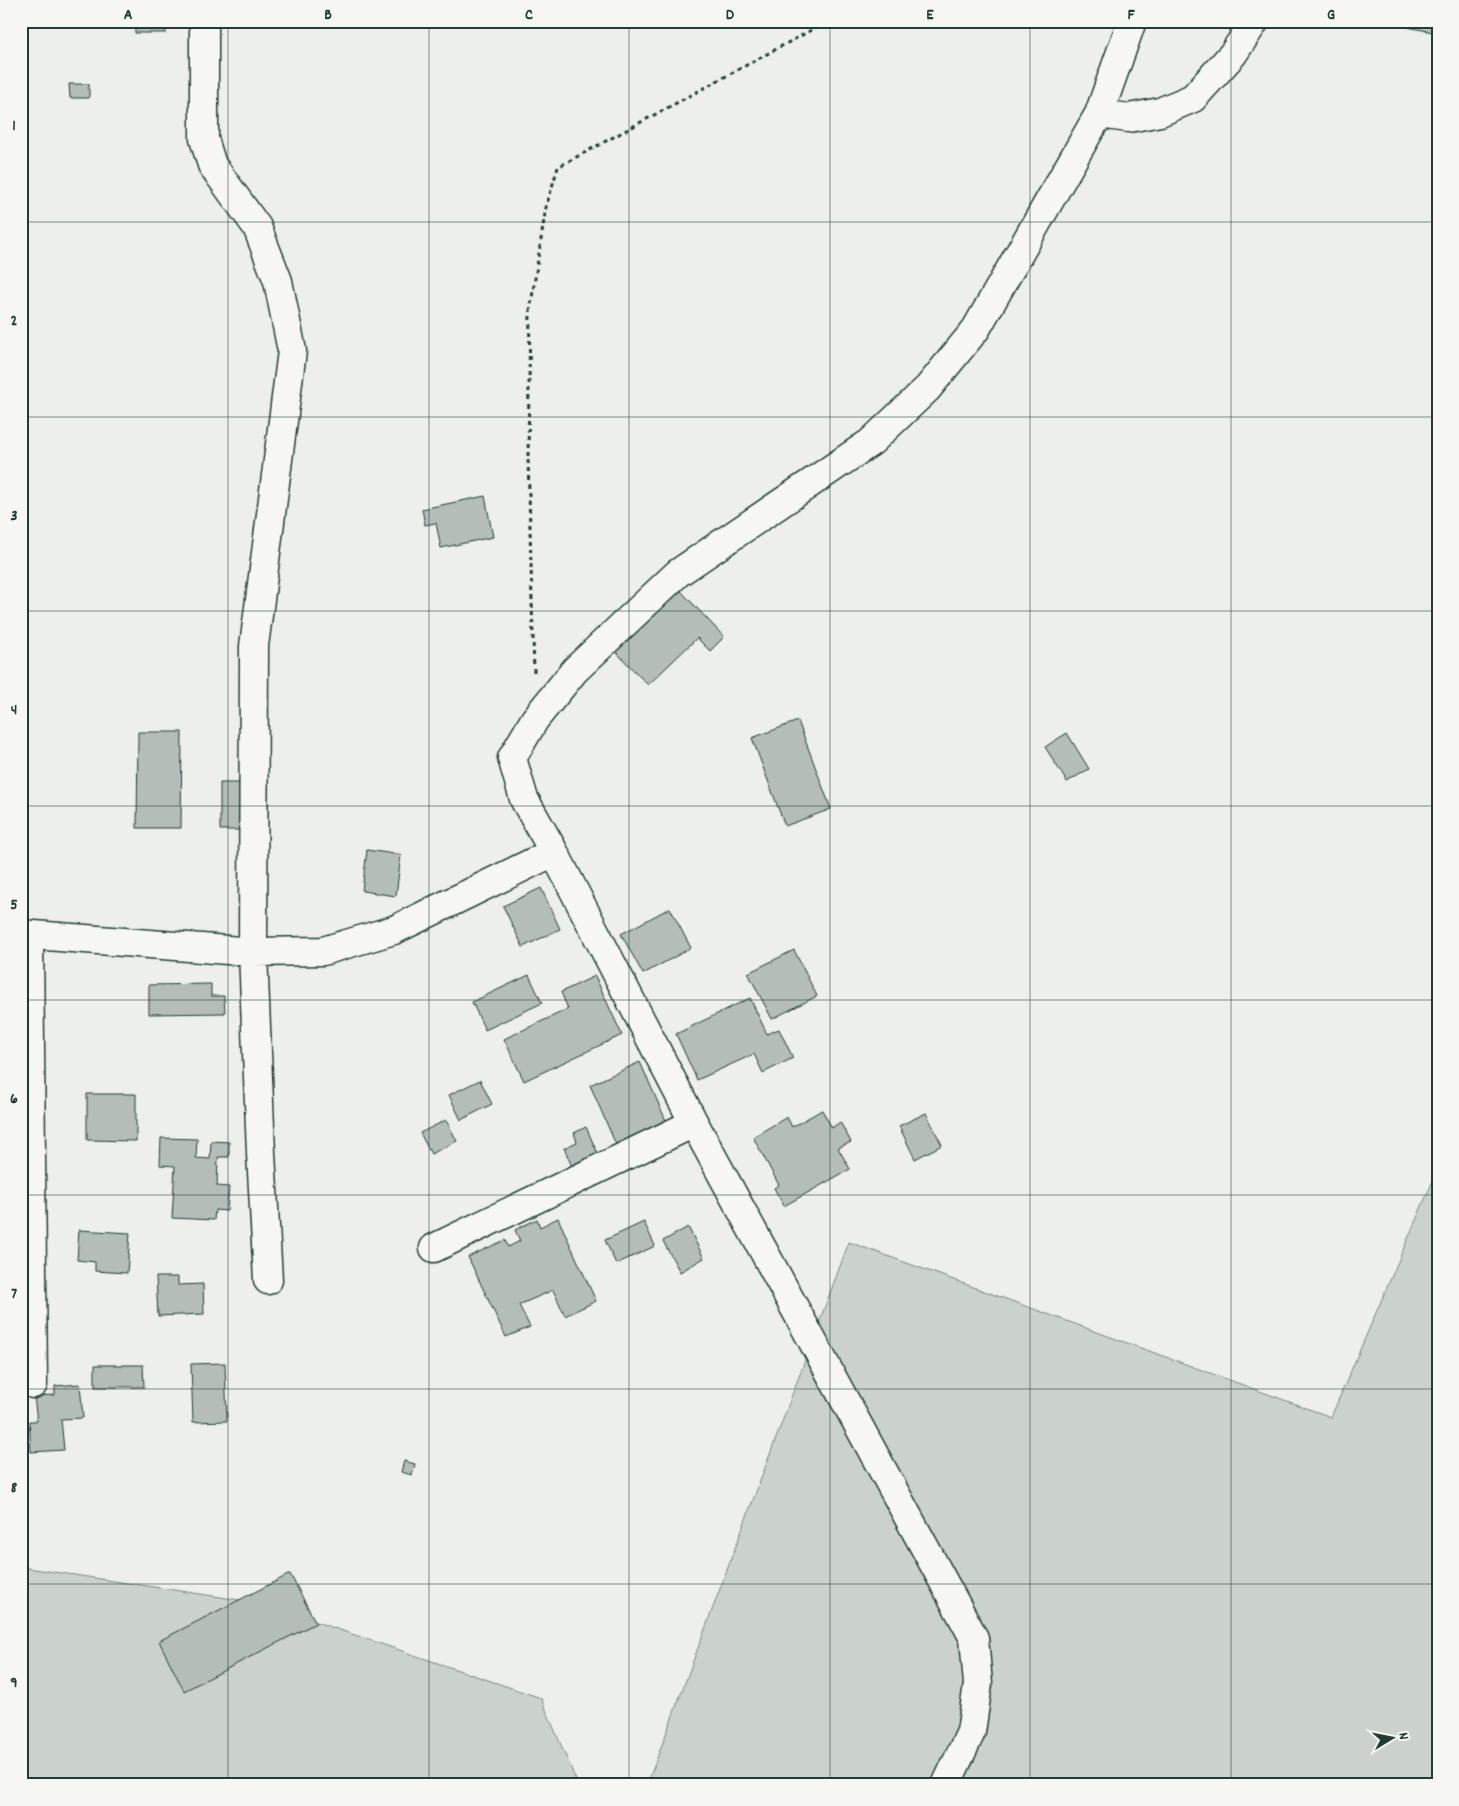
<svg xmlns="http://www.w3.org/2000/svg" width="1459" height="1806" font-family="Dekko,sans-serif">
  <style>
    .green { fill: #cbd2cc; stroke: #758880 }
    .building { fill: #b4bdb8; stroke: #1f3d34 }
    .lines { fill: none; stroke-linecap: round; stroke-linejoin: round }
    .minor-casing { stroke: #1f3d34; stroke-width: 31 }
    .path { stroke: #1f3d34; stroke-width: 3; stroke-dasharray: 4 4; stroke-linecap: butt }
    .minor { stroke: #f6f6f2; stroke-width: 28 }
    .grid { fill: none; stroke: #1f3d34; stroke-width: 1; stroke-opacity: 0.55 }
    .neatline { fill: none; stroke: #1f3d34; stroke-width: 2 }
    .grid-label { font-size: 16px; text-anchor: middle; font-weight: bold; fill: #1f3d34 }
  </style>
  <rect width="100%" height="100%" fill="#edefea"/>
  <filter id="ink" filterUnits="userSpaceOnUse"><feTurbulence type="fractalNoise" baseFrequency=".02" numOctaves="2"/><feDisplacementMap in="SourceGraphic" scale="10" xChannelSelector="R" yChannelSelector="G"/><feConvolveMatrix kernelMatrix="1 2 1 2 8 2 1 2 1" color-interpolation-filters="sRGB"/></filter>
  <g filter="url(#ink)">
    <!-- green -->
    <path class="green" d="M 1438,1169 L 1438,1785 L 647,1785 L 849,1242 L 1331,1417 Z
      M 21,1567 L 260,1603 L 541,1698 L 578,1785 L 21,1785 Z"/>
    <!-- building -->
    <path class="building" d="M 135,21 L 165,21 L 166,33 L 135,33 Z
      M 1408,21 L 1438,21 L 1438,33 L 1407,27 Z
      M 69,84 L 89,84 L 89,98 L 70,98 Z
      M 485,496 L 493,537 L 441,548 L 436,523 L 425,525 L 422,509 Z
      M 680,590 L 724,637 L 710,651 L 697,638 L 648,685 L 615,651 Z
      M 798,721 L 831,809 L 785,826 L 752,738 Z
      M 138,732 L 182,732 L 181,828 L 137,828 Z
      M 1067,733 L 1089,769 L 1067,782 L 1045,747 Z
      M 220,783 L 239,783 L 239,830 L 220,830 Z
      M 367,850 L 401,855 L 396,896 L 362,891 Z
      M 541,888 L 560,929 L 523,947 L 503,906 Z
      M 670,908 L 691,948 L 643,974 L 621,934 Z
      M 794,950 L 817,996 L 772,1019 L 748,973 Z
      M 529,975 L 542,1003 L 485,1030 L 472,1002 Z
      M 595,976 L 622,1035 L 524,1081 L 504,1039 L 568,1009 L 561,992 Z
      M 211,984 L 211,996 L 224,996 L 225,1013 L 149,1014 L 149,985 Z
      M 750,998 L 767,1034 L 779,1029 L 793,1058 L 763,1073 L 754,1054 L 697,1080 L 676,1034 Z
      M 640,1062 L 668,1125 L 617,1147 L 590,1085 Z
      M 480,1080 L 492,1104 L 461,1120 L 449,1095 Z
      M 87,1094 L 136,1094 L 136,1141 L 87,1140 Z
      M 822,1110 L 832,1128 L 840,1122 L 851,1142 L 838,1148 L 850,1169 L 784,1206 L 774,1188 L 779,1185 L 753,1137 L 787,1117 L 792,1127 Z
      M 926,1113 L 942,1145 L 915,1159 L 899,1126 Z
      M 446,1120 L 457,1141 L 431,1154 L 420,1133 Z
      M 586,1127 L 600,1159 L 574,1171 L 564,1148 L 577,1142 L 574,1133 Z
      M 161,1138 L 197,1139 L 196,1158 L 210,1159 L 211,1141 L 229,1142 L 229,1157 L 218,1157 L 217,1186 L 229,1187 L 227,1211 L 215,1210 L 214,1220 L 172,1218 L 175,1166 L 160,1165 Z
      M 558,1218 L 596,1301 L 565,1316 L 553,1290 L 519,1305 L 530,1327 L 506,1337 L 468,1257 L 505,1240 L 508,1247 L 520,1241 L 515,1230 L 537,1219 L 540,1227 Z
      M 644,1222 L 655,1246 L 616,1264 L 605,1240 Z
      M 688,1227 L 704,1258 L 680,1272 L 663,1241 Z
      M 79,1230 L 130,1233 L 127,1273 L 95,1271 L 95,1262 L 77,1260 Z
      M 156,1277 L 178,1277 L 178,1285 L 203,1284 L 204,1314 L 158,1316 Z
      M 225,1363 L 227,1421 L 193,1422 L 191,1364 Z
      M 95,1365 L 143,1365 L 144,1387 L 95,1387 Z
      M 80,1384 L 83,1418 L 61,1419 L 64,1450 L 31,1452 L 29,1421 L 37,1421 L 34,1396 L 55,1395 L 55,1386 Z
      M 404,1461 L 415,1464 L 412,1475 L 401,1472 Z
      M 290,1574 L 316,1623 L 184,1691 L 159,1641 Z"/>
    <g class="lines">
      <defs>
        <path id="minor" d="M 204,21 L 204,139 L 212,165 L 257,227 L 278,281 L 292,351 L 254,646 L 253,952 L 261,1153 L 268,1280
          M 1099,114 L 1129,118 L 1160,112 L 1193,98 L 1233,54 L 1255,21
          M 21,934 L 253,952 L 323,951 L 394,930 L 554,852
          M 29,935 L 33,1384
          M 434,1248 L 694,1123
          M 946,1785 L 971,1732 L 978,1684 L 974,1638 L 694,1123 L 554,852 L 524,799 L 512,758 L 535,719 L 575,670 L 678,573 L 871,442 L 928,388 L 976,329 L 1099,114 L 1132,21"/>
      </defs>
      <!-- minor casing -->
      <use href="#minor" class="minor-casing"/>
      <!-- path -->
      <path class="path" d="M 534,672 L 528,458 L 530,311 L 546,207 L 558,167 L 828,21"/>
      <!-- minor -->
      <use href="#minor" class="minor"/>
    </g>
  </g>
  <!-- grid -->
  <path class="grid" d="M 228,21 L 228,1785M 429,21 L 429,1785M 629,21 L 629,1785M 830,21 L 830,1785M 1030,21 L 1030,1785M 1231,21 L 1231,1785M 21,222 L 1438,222M 21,417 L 1438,417M 21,611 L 1438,611M 21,806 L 1438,806M 21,1000 L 1438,1000M 21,1195 L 1438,1195M 21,1389 L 1438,1389M 21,1584 L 1438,1584"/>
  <!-- margin -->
  <rect width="1459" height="1806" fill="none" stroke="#f6f6f2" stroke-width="55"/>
  <!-- north arrow -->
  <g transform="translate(1392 1738) rotate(80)" stroke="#f6f6f2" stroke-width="4" paint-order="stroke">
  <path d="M0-4L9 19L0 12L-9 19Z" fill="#1f3d34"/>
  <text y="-8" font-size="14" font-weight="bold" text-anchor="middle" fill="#1f3d34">N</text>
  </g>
  <rect x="28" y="28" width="1404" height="1750" class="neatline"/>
  <g class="grid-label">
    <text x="128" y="19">A</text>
    <text x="328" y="19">B</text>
    <text x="529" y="19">C</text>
    <text x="730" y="19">D</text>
    <text x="930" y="19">E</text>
    <text x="1131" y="19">F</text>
    <text x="1331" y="19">G</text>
    <text x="14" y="130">1</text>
    <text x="14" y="325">2</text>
    <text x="14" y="520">3</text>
    <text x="14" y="714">4</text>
    <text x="14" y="909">5</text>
    <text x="14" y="1103">6</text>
    <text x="14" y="1298">7</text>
    <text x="14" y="1492">8</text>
    <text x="14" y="1687">9</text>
  </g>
</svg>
